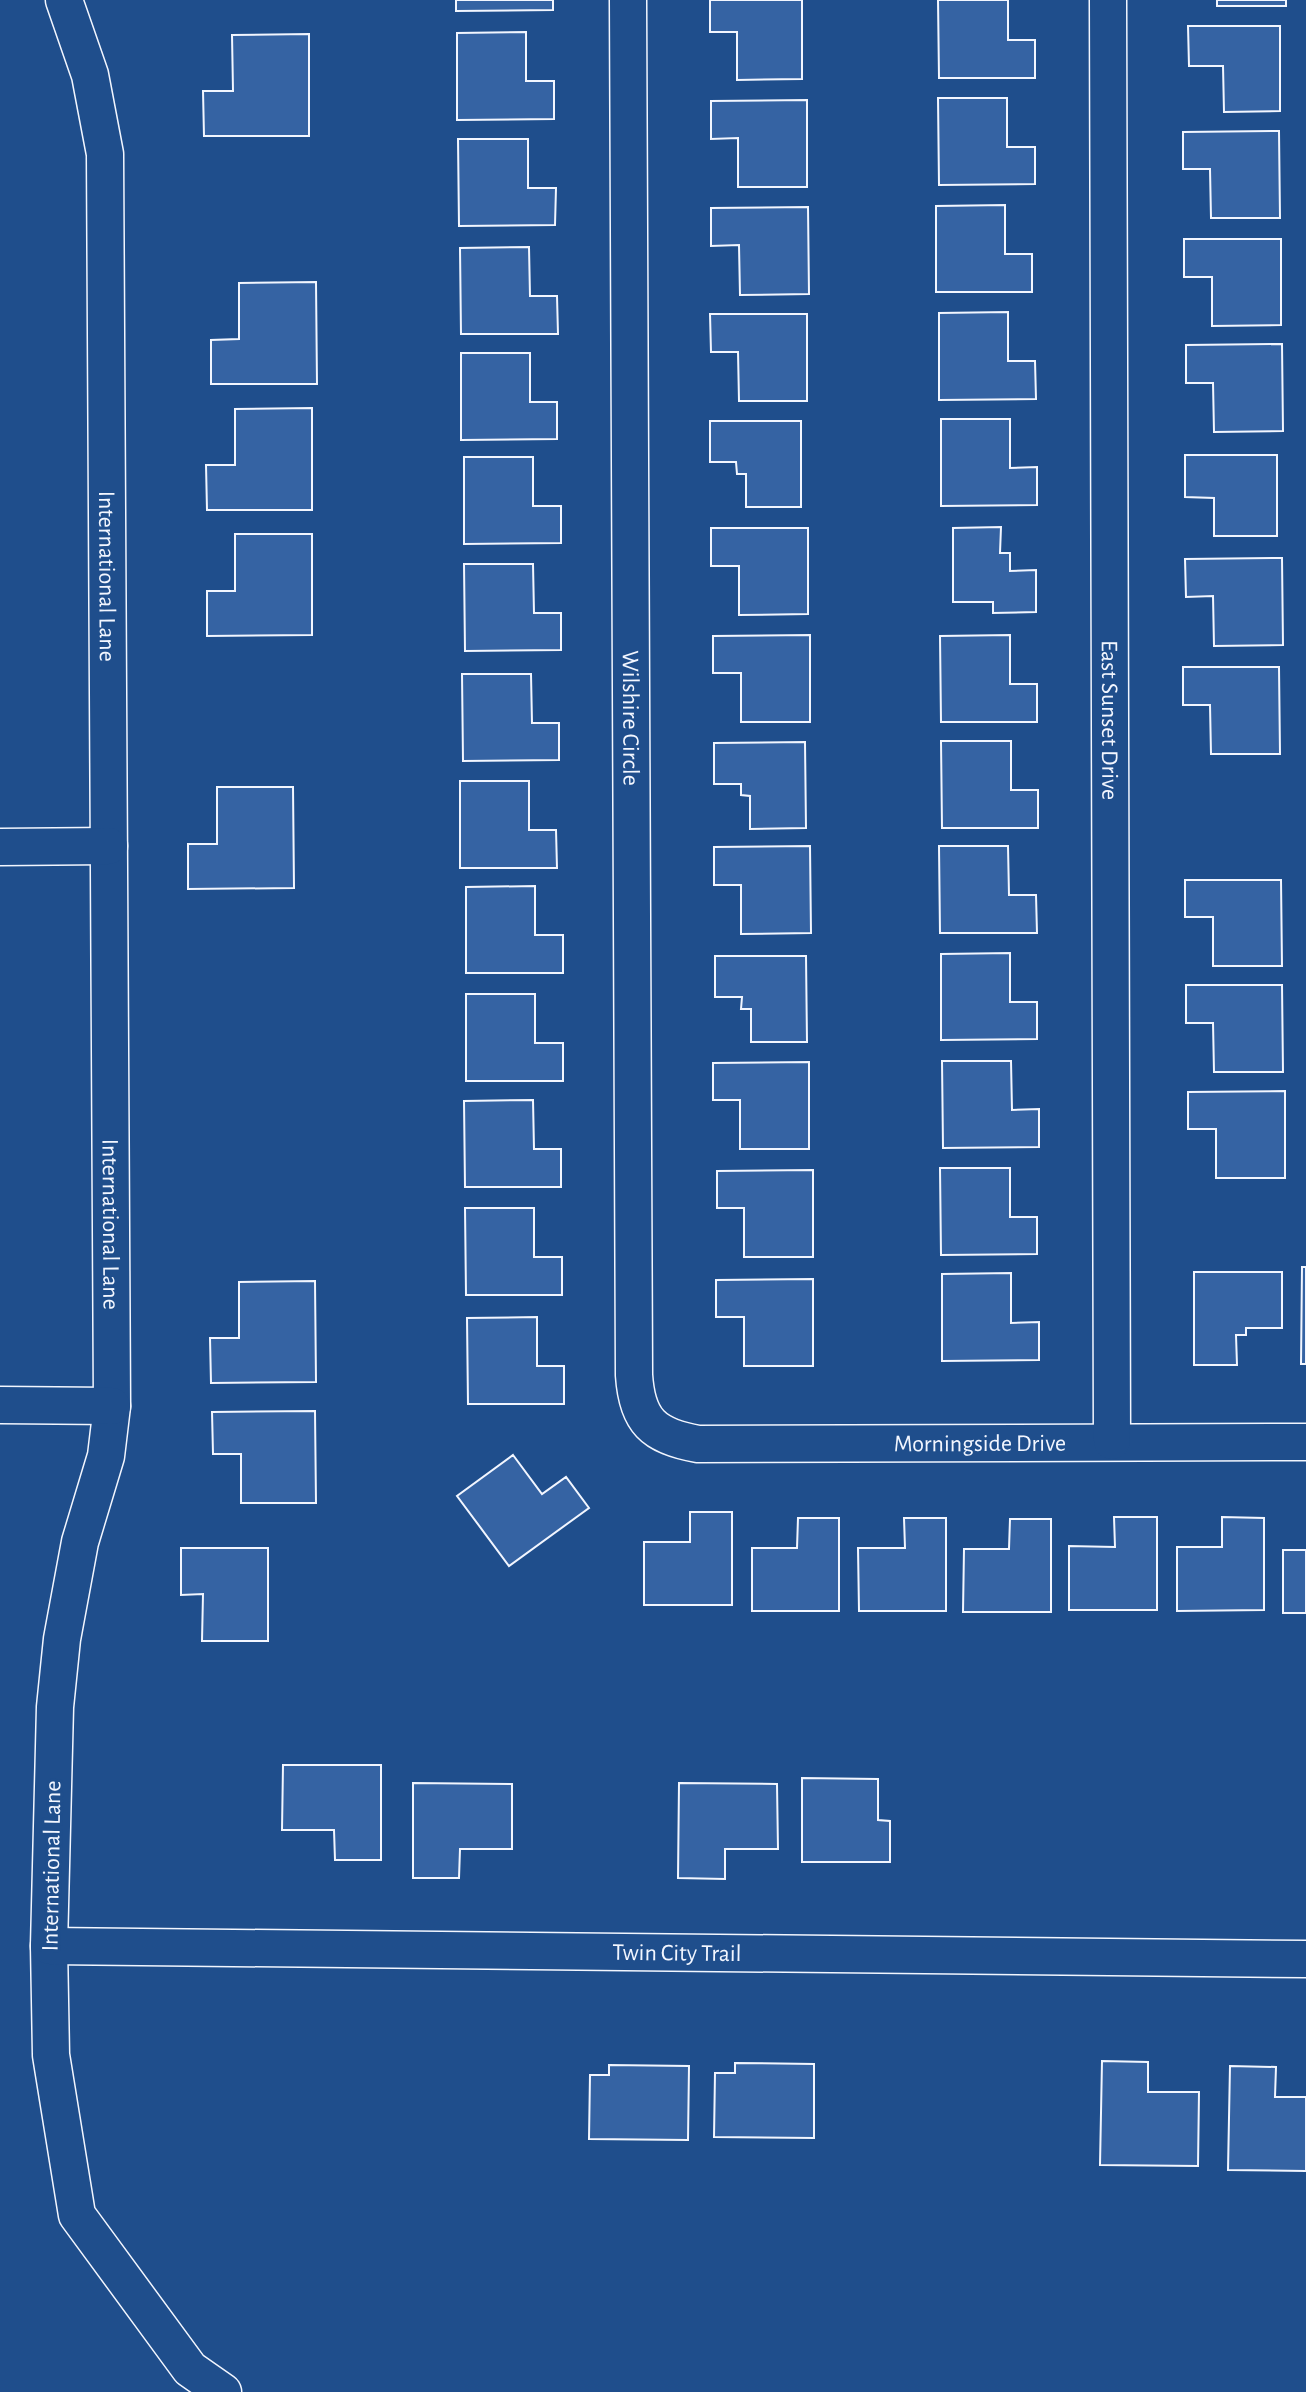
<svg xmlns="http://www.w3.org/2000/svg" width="1306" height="2392" font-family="'Alegreya Sans',sans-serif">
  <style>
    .building { fill: #3563a3; stroke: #f2f6ff; stroke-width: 2 }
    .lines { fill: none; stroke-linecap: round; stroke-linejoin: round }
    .minor-casing { stroke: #f2f6ff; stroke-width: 39 }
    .minor { stroke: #1f4e8c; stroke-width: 36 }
    .labels { text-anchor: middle; stroke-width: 6; stroke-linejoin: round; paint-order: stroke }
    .street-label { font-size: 24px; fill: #f2f6ff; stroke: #1f4e8c }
  </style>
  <rect width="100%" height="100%" fill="#1f4e8c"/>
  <!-- building -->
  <path class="building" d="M 456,0 L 553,0 L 553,10 L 456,11 Z
    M 710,0 L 802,0 L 802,79 L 737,80 L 737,32 L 710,32 Z
    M 938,0 L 1008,0 L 1008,40 L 1035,40 L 1035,78 L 939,78 Z
    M 1217,0 L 1286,0 L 1286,6 L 1217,6 Z
    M 1188,26 L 1280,26 L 1280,111 L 1224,112 L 1223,66 L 1189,66 Z
    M 526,32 L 526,81 L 554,81 L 554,119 L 457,120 L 457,33 Z
    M 309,34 L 309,136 L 204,136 L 203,91 L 233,91 L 232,35 Z
    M 938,98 L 1007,98 L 1007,147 L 1035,147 L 1035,184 L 939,185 Z
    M 807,100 L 807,187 L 738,187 L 738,138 L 711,139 L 711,101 Z
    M 1279,131 L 1280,218 L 1211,218 L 1210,169 L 1183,169 L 1183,132 Z
    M 458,139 L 528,139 L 528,188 L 556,188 L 555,225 L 459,226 Z
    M 1005,205 L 1005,254 L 1032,254 L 1032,292 L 936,292 L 936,206 Z
    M 808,207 L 809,294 L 740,295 L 739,245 L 711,246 L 711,208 Z
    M 1184,239 L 1281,239 L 1281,325 L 1212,326 L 1212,277 L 1184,277 Z
    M 529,247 L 530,296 L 557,296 L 558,334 L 461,334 L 460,248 Z
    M 316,282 L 317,384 L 211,384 L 211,340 L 239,339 L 239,283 Z
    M 1008,312 L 1008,361 L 1035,361 L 1036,399 L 939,400 L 939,313 Z
    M 710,314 L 807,314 L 807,401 L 739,401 L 738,352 L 711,352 Z
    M 1282,344 L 1283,431 L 1214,432 L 1213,383 L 1186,383 L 1186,345 Z
    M 461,353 L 530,353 L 530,402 L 557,402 L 557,439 L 461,440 Z
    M 312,408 L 312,510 L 207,510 L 206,465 L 235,465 L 235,409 Z
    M 941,419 L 1010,419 L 1010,468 L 1037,467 L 1037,505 L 941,506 Z
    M 710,421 L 801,421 L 801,507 L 746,507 L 746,474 L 737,474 L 736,462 L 710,462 Z
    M 1185,455 L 1277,455 L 1277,536 L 1214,536 L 1214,498 L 1185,497 Z
    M 464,457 L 533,457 L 533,506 L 561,506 L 561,543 L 464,544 Z
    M 1001,527 L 1000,553 L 1010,553 L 1010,571 L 1036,570 L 1036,612 L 993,613 L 993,602 L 953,602 L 953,528 Z
    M 711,528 L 808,528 L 808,614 L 739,615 L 739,566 L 711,566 Z
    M 235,534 L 312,534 L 312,635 L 207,636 L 207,591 L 235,591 Z
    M 1282,558 L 1283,645 L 1214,646 L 1213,596 L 1186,597 L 1185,559 Z
    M 464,564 L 533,564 L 534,613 L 561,613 L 561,650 L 465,651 Z
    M 810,635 L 810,722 L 741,722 L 741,673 L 713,673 L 713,636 Z
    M 1010,635 L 1010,684 L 1037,684 L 1037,722 L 941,722 L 940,636 Z
    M 1183,667 L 1279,667 L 1280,754 L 1211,754 L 1210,705 L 1183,705 Z
    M 462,674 L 531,674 L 532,723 L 559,723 L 559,760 L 463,761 Z
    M 941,741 L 1011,741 L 1011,790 L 1038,790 L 1038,828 L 942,828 Z
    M 805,742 L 806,828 L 750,829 L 750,796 L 741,795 L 741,784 L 714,784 L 714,743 Z
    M 460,781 L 529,781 L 529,830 L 556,830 L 557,868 L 460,868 Z
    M 217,787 L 293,787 L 294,888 L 188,889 L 188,844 L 217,844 Z
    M 810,846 L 811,933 L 741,934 L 741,885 L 714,885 L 714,847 Z
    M 939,846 L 1008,846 L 1009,895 L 1036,895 L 1037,933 L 940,933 Z
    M 1185,880 L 1281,880 L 1282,966 L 1213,966 L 1213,917 L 1185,917 Z
    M 535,886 L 535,935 L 563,935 L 563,973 L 466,973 L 466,887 Z
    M 1010,953 L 1010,1002 L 1037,1002 L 1037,1039 L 941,1040 L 941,954 Z
    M 715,956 L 806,956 L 807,1042 L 751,1042 L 751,1009 L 741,1009 L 742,997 L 715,997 Z
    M 1186,985 L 1282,985 L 1283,1072 L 1214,1072 L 1213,1023 L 1186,1023 Z
    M 466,994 L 535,994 L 535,1043 L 563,1043 L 563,1081 L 466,1081 Z
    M 942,1061 L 1011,1061 L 1012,1110 L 1039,1109 L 1039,1147 L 943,1148 Z
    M 809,1062 L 809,1149 L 740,1149 L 740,1100 L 713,1100 L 713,1063 Z
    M 1285,1091 L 1285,1178 L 1216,1178 L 1216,1129 L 1188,1129 L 1188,1092 Z
    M 533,1100 L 534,1149 L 561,1149 L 561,1187 L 465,1187 L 464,1101 Z
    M 940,1168 L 1010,1168 L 1010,1217 L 1037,1217 L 1037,1254 L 941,1255 Z
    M 813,1170 L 813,1257 L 744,1257 L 744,1208 L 717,1208 L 717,1171 Z
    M 465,1208 L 534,1208 L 534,1257 L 562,1257 L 562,1295 L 466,1295 Z
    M 1302,1267 L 1306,1267 L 1306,1364 L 1301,1364 Z
    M 1194,1272 L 1282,1272 L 1282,1328 L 1246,1328 L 1246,1335 L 1236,1335 L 1237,1365 L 1194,1365 Z
    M 1011,1273 L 1011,1323 L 1039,1322 L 1039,1360 L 942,1361 L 942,1274 Z
    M 813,1279 L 813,1366 L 744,1366 L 744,1317 L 716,1317 L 716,1280 Z
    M 315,1281 L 316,1382 L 211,1383 L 210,1338 L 239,1338 L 239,1282 Z
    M 537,1317 L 537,1366 L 564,1366 L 564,1404 L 468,1404 L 467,1318 Z
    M 315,1411 L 316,1503 L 241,1503 L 241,1454 L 213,1454 L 212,1412 Z
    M 513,1455 L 542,1494 L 566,1477 L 589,1508 L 509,1566 L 457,1496 Z
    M 690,1512 L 732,1512 L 732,1605 L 644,1605 L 644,1542 L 690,1542 Z
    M 1114,1517 L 1157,1517 L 1157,1610 L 1069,1610 L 1069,1546 L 1115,1547 Z
    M 1222,1517 L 1264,1518 L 1264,1610 L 1177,1611 L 1177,1547 L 1222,1547 Z
    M 798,1518 L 839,1518 L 839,1611 L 752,1611 L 752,1548 L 797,1548 Z
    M 904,1518 L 946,1518 L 946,1611 L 859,1611 L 858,1548 L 905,1548 Z
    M 1010,1519 L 1051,1519 L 1051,1612 L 963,1612 L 964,1549 L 1009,1549 Z
    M 181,1548 L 268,1548 L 268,1641 L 202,1641 L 203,1594 L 181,1595 Z
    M 1283,1550 L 1306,1550 L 1306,1613 L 1283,1613 Z
    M 283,1765 L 381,1765 L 381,1860 L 335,1860 L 334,1830 L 282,1830 Z
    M 802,1778 L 878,1779 L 878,1820 L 890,1821 L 890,1862 L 802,1862 Z
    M 413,1783 L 512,1784 L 512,1849 L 460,1849 L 459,1878 L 413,1878 Z
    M 679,1783 L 777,1784 L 778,1849 L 725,1849 L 725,1879 L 678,1878 Z
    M 1102,2061 L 1148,2062 L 1148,2092 L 1199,2092 L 1198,2166 L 1100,2165 Z
    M 735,2063 L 814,2064 L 814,2138 L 714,2137 L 715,2073 L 735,2073 Z
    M 609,2065 L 689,2066 L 688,2140 L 589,2139 L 590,2075 L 609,2075 Z
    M 1230,2066 L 1276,2067 L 1275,2097 L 1306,2097 L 1306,2171 L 1228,2170 Z"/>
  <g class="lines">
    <defs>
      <g id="minor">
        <path id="s1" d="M 64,0 L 90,75 L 105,154 L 112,1406 L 106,1456 L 80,1542 L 62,1639 L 55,1707 L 49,1946 L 51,2055 L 77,2215 L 190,2369 L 223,2392"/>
        <path id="s2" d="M 628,0 L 634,1375 C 637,1421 653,1436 698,1444 L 1306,1442"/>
        <path id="s3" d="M 1108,0 L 1112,1441"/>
        <path d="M 0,847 L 109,846"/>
        <path d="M 0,1405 L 112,1406"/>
        <path id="s4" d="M 49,1946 L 1306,1959"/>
      </g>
    </defs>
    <!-- minor casing -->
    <use href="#minor" class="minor-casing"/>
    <!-- minor -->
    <use href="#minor" class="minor"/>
  </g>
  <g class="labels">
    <!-- street labels -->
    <g class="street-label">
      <text dy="8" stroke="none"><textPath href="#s1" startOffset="582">International Lane</textPath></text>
      <text dy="8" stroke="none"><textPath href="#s2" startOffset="718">Wilshire Circle</textPath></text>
      <text dy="8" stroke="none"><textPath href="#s3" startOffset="720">East Sunset Drive</textPath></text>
      <text dy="8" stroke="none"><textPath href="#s1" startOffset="1230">International Lane</textPath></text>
      <text dy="8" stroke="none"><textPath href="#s2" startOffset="1762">Morningside Drive</textPath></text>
      <text transform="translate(51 1866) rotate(-89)" y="8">International Lane</text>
      <text dy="8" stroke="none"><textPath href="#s4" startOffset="628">Twin City Trail</textPath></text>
    </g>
  </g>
</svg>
